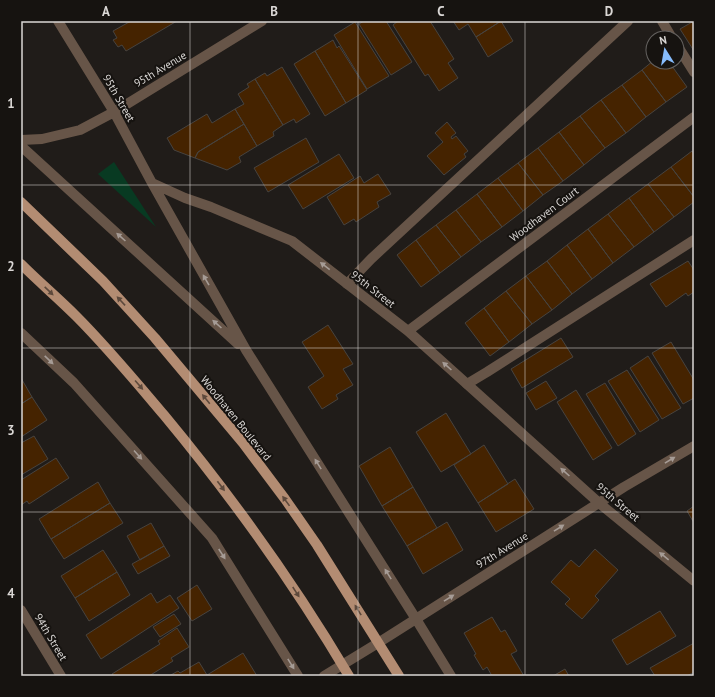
<svg xmlns="http://www.w3.org/2000/svg" width="715" height="697" font-family="'PT Sans',sans-serif">
  <style>
    .green { fill: #083a22 }
    .building { fill: #452300; stroke: #47433f }
    .lines { fill: none; stroke-linecap: round; stroke-linejoin: round }
    .service { stroke: #675548; stroke-width: 10 }
    .minor { stroke: #675548; stroke-width: 10 }
    .primary { stroke: #b38c72; stroke-width: 10 }
    .oneway { fill: #a69c96 }
    .oneway2 { fill: #5d493c }
    .grid { fill: none; stroke: #dad7d5; stroke-width: 1; stroke-opacity: 0.55 }
    .labels { text-anchor: middle; stroke-width: 4; stroke-linejoin: round; paint-order: stroke }
    .street-label { font-size: 11px; fill: #dad7d5; stroke: #161310 }
    .neatline { fill: none; stroke: #dad7d5; stroke-width: 1.5 }
    .grid-label { font-size: 13px; text-anchor: middle; font-weight: bold; fill: #dad7d5 }
  </style>
  <rect width="100%" height="100%" fill="#201c19"/>
  <!-- green -->
  <path class="green" d="M 114,162 L 156,227 L 98,174 Z"/>
  <!-- building -->
  <path class="building" d="M 131,21 L 177,21 L 126,51 L 122,45 L 118,47 L 113,40 L 117,38 L 113,31 Z
    M 364,21 L 386,21 L 412,62 L 391,75 L 359,24 Z
    M 398,21 L 430,21 L 454,59 L 448,63 L 458,78 L 439,91 L 428,74 L 425,76 L 393,25 Z
    M 453,21 L 501,21 L 476,37 L 468,24 L 459,30 Z
    M 501,21 L 513,41 L 488,57 L 476,37 Z
    M 694,21 L 694,51 L 680,29 Z
    M 355,22 L 389,76 L 367,89 L 334,35 Z
    M 333,40 L 337,48 L 339,46 L 367,90 L 346,103 L 315,51 Z
    M 315,51 L 346,103 L 325,116 L 294,64 Z
    M 653,61 L 669,62 L 687,87 L 666,102 L 642,70 Z
    M 282,67 L 310,114 L 296,123 L 294,119 L 283,125 L 255,79 L 265,73 L 267,76 Z
    M 642,70 L 666,102 L 646,117 L 622,85 Z
    M 255,79 L 283,125 L 273,132 L 274,136 L 257,146 L 235,109 L 244,104 L 238,94 L 249,87 L 247,84 Z
    M 622,85 L 646,117 L 626,133 L 601,100 Z
    M 601,100 L 626,133 L 605,148 L 580,116 Z
    M 235,109 L 244,124 L 198,152 L 195,158 L 174,150 L 167,138 L 207,114 L 212,123 Z
    M 580,116 L 605,148 L 584,165 L 559,132 Z
    M 447,122 L 456,133 L 451,137 L 452,139 L 456,136 L 468,151 L 464,154 L 466,157 L 444,175 L 427,156 L 443,142 L 435,133 Z
    M 244,124 L 257,146 L 239,157 L 241,162 L 227,170 L 195,158 L 198,152 Z
    M 559,132 L 584,165 L 563,181 L 538,148 Z
    M 306,138 L 319,162 L 268,192 L 254,168 Z
    M 538,148 L 563,181 L 543,195 L 518,163 Z
    M 692,151 L 694,154 L 694,197 L 671,167 Z
    M 339,154 L 354,178 L 303,209 L 288,185 Z
    M 518,163 L 543,195 L 523,211 L 498,178 Z
    M 671,167 L 694,197 L 694,202 L 674,217 L 648,184 Z
    M 378,174 L 391,194 L 377,202 L 379,207 L 356,222 L 354,219 L 344,225 L 327,197 L 360,176 L 364,183 Z
    M 498,178 L 523,211 L 502,227 L 477,194 Z
    M 648,184 L 674,217 L 654,232 L 629,198 Z
    M 477,194 L 502,227 L 481,242 L 456,210 Z
    M 629,198 L 654,232 L 634,247 L 608,214 Z
    M 456,210 L 481,242 L 461,257 L 436,225 Z
    M 608,214 L 634,247 L 613,263 L 588,229 Z
    M 436,225 L 461,257 L 440,273 L 416,240 Z
    M 588,229 L 613,263 L 592,279 L 567,245 Z
    M 416,240 L 440,273 L 421,287 L 397,255 Z
    M 567,245 L 592,279 L 572,294 L 547,261 Z
    M 547,261 L 572,294 L 552,310 L 526,276 Z
    M 688,261 L 694,270 L 694,292 L 688,296 L 686,293 L 666,307 L 650,284 Z
    M 526,276 L 552,310 L 532,324 L 506,291 Z
    M 506,291 L 532,324 L 509,342 L 484,308 Z
    M 484,308 L 509,342 L 490,356 L 465,323 Z
    M 328,325 L 353,364 L 343,369 L 353,385 L 336,395 L 338,399 L 322,409 L 308,387 L 324,376 L 302,342 Z
    M 561,338 L 573,357 L 522,388 L 511,369 Z
    M 671,342 L 694,380 L 694,398 L 683,404 L 652,353 Z
    M 648,356 L 681,408 L 662,419 L 630,368 Z
    M 627,370 L 659,420 L 640,432 L 608,381 Z
    M 21,378 L 32,397 L 21,404 Z
    M 546,381 L 557,398 L 536,410 L 526,393 Z
    M 605,383 L 636,434 L 618,446 L 586,394 Z
    M 576,390 L 612,448 L 593,460 L 557,402 Z
    M 32,397 L 47,420 L 21,437 L 21,404 Z
    M 446,413 L 471,454 L 441,472 L 416,432 Z
    M 34,436 L 48,459 L 21,475 L 21,443 Z
    M 484,445 L 508,484 L 478,503 L 454,465 Z
    M 390,447 L 413,487 L 382,506 L 359,466 Z
    M 56,458 L 69,478 L 29,504 L 27,501 L 21,505 L 21,480 Z
    M 515,479 L 534,509 L 496,532 L 478,503 Z
    M 98,482 L 110,503 L 51,539 L 39,519 Z
    M 413,487 L 437,528 L 407,546 L 382,506 Z
    M 110,503 L 123,523 L 64,559 L 51,539 Z
    M 694,506 L 694,523 L 687,511 Z
    M 447,522 L 463,550 L 423,574 L 407,546 Z
    M 151,523 L 164,546 L 140,560 L 127,536 Z
    M 164,546 L 170,556 L 138,574 L 132,564 Z
    M 595,549 L 618,570 L 595,596 L 599,600 L 582,619 L 565,604 L 570,599 L 551,582 L 571,560 L 579,567 Z
    M 103,550 L 117,572 L 75,598 L 61,576 Z
    M 117,572 L 130,595 L 89,621 L 75,598 Z
    M 197,585 L 212,609 L 192,621 L 177,598 Z
    M 151,593 L 157,603 L 170,595 L 179,608 L 101,659 L 86,635 Z
    M 660,611 L 676,636 L 627,665 L 612,640 Z
    M 174,614 L 181,624 L 160,637 L 153,627 Z
    M 492,617 L 501,632 L 505,630 L 517,651 L 511,654 L 524,676 L 492,676 L 487,667 L 483,670 L 474,655 L 476,654 L 464,633 Z
    M 177,628 L 189,647 L 171,658 L 173,661 L 149,676 L 113,676 L 112,674 L 160,644 L 158,641 Z
    M 694,643 L 694,672 L 687,676 L 655,676 L 650,668 Z
    M 243,653 L 257,676 L 206,676 L 207,675 Z
    M 199,662 L 207,675 L 206,676 L 169,676 L 178,671 L 180,673 Z
    M 565,669 L 569,676 L 553,676 Z"/>
  <g class="lines">
    <!-- service -->
    <path class="service" d="M 662,21 L 672,38
      M 677,45 L 694,72
      M 347,284 L 371,259 L 628,21
      M 467,384 L 487,372 L 694,240"/>
    <!-- minor -->
    <path class="minor" d="M 58,21 L 114,112 L 152,183 L 246,350 L 416,619 L 451,676
      M 21,140 L 42,139 L 80,130 L 114,112 L 262,21
      M 21,146 L 238,344
      M 152,183 L 185,198 L 211,207 L 292,241 L 408,331 L 599,503 L 694,581
      M 408,331 L 694,117
      M 21,333 L 74,383 L 212,538 L 298,676
      M 21,610 L 61,676
      M 324,676 L 378,643 L 624,487 L 694,446"/>
    <!-- primary -->
    <path class="primary" d="M 21,202 L 103,281 L 155,338 L 243,443 L 285,499 L 317,545 L 399,676
      M 21,264 C 39,282 58,298 76,316 C 107,347 136,382 164,415 C 232,497 295,585 349,676"/>
  </g>
  <!-- one-way arrows -->
  <defs><path id="oneway-solid" d="M-6-.8H1V-3.2L6.5 0L1 3.2V.8H-6Z"/></defs>
  <g class="oneway">
    <use href="#oneway-solid" transform="translate(121 237) rotate(-138)"/>
    <use href="#oneway-solid" transform="translate(325 266) rotate(-142)"/>
    <use href="#oneway-solid" transform="translate(206 280) rotate(-120)"/>
    <use href="#oneway-solid" transform="translate(217 324) rotate(-138)"/>
    <use href="#oneway-solid" transform="translate(49 360) rotate(44)"/>
    <use href="#oneway-solid" transform="translate(447 366) rotate(-138)"/>
    <use href="#oneway-solid" transform="translate(138 455) rotate(48)"/>
    <use href="#oneway-solid" transform="translate(670 460) rotate(-31)"/>
    <use href="#oneway-solid" transform="translate(318 464) rotate(-122)"/>
    <use href="#oneway-solid" transform="translate(565 472) rotate(-138)"/>
    <use href="#oneway-solid" transform="translate(559 528) rotate(-32)"/>
    <use href="#oneway-solid" transform="translate(222 554) rotate(57)"/>
    <use href="#oneway-solid" transform="translate(664 556) rotate(-141)"/>
    <use href="#oneway-solid" transform="translate(388 574) rotate(-122)"/>
    <use href="#oneway-solid" transform="translate(449 598) rotate(-32)"/>
    <use href="#oneway-solid" transform="translate(291 664) rotate(58)"/>
  </g>
  <g class="oneway2">
    <use href="#oneway-solid" transform="translate(49 291) rotate(44)"/>
    <use href="#oneway-solid" transform="translate(121 301) rotate(-133)"/>
    <use href="#oneway-solid" transform="translate(139 385) rotate(49)"/>
    <use href="#oneway-solid" transform="translate(206 399) rotate(-129)"/>
    <use href="#oneway-solid" transform="translate(221 486) rotate(53)"/>
    <use href="#oneway-solid" transform="translate(286 501) rotate(-126)"/>
    <use href="#oneway-solid" transform="translate(296 592) rotate(57)"/>
    <use href="#oneway-solid" transform="translate(358 610) rotate(-122)"/>
  </g>
  <!-- grid -->
  <path class="grid" d="M 190,21 L 190,676M 358,21 L 358,676M 525,21 L 525,676M 21,185 L 694,185M 21,348 L 694,348M 21,512 L 694,512"/>
  <g class="labels">
    <!-- street labels -->
    <g class="street-label">
      <text transform="translate(160 69) rotate(-31)" y="4">95th Avenue</text>
      <text transform="translate(119 98) rotate(60)" y="4">95th Street</text>
      <text transform="translate(544 214) rotate(-37)" y="4">Woodhaven Court</text>
      <text transform="translate(373 289) rotate(38)" y="4">95th Street</text>
      <text transform="translate(236 418) rotate(51)" y="4">Woodhaven Boulevard</text>
      <text transform="translate(618 502) rotate(40)" y="4">95th Street</text>
      <text transform="translate(502 550) rotate(-32)" y="4">97th Avenue</text>
      <text transform="translate(51 637) rotate(59)" y="4">94th Street</text>
    </g>
  </g>
  <!-- border -->
  <rect width="715" height="697" fill="none" stroke="#161310" stroke-width="44"/>
  <!-- north arrow -->
  <g transform="translate(665 50) rotate(349)"><circle r="19" fill="#161310" stroke="#64615f"/>
  <path d="M0-3L7 15L0 10L-7 15Z" fill="#86bbfb"/>
  <text y="-6" font-size="11" font-weight="bold" text-anchor="middle" fill="#dad7d5">N</text>
  </g>
  <rect x="22" y="22" width="671" height="653" class="neatline"/>
  <g class="grid-label">
    <text x="106" y="16">A</text>
    <text x="274" y="16">B</text>
    <text x="441" y="16">C</text>
    <text x="609" y="16">D</text>
    <text x="11" y="108">1</text>
    <text x="11" y="271">2</text>
    <text x="11" y="435">3</text>
    <text x="11" y="598">4</text>
  </g>
</svg>
